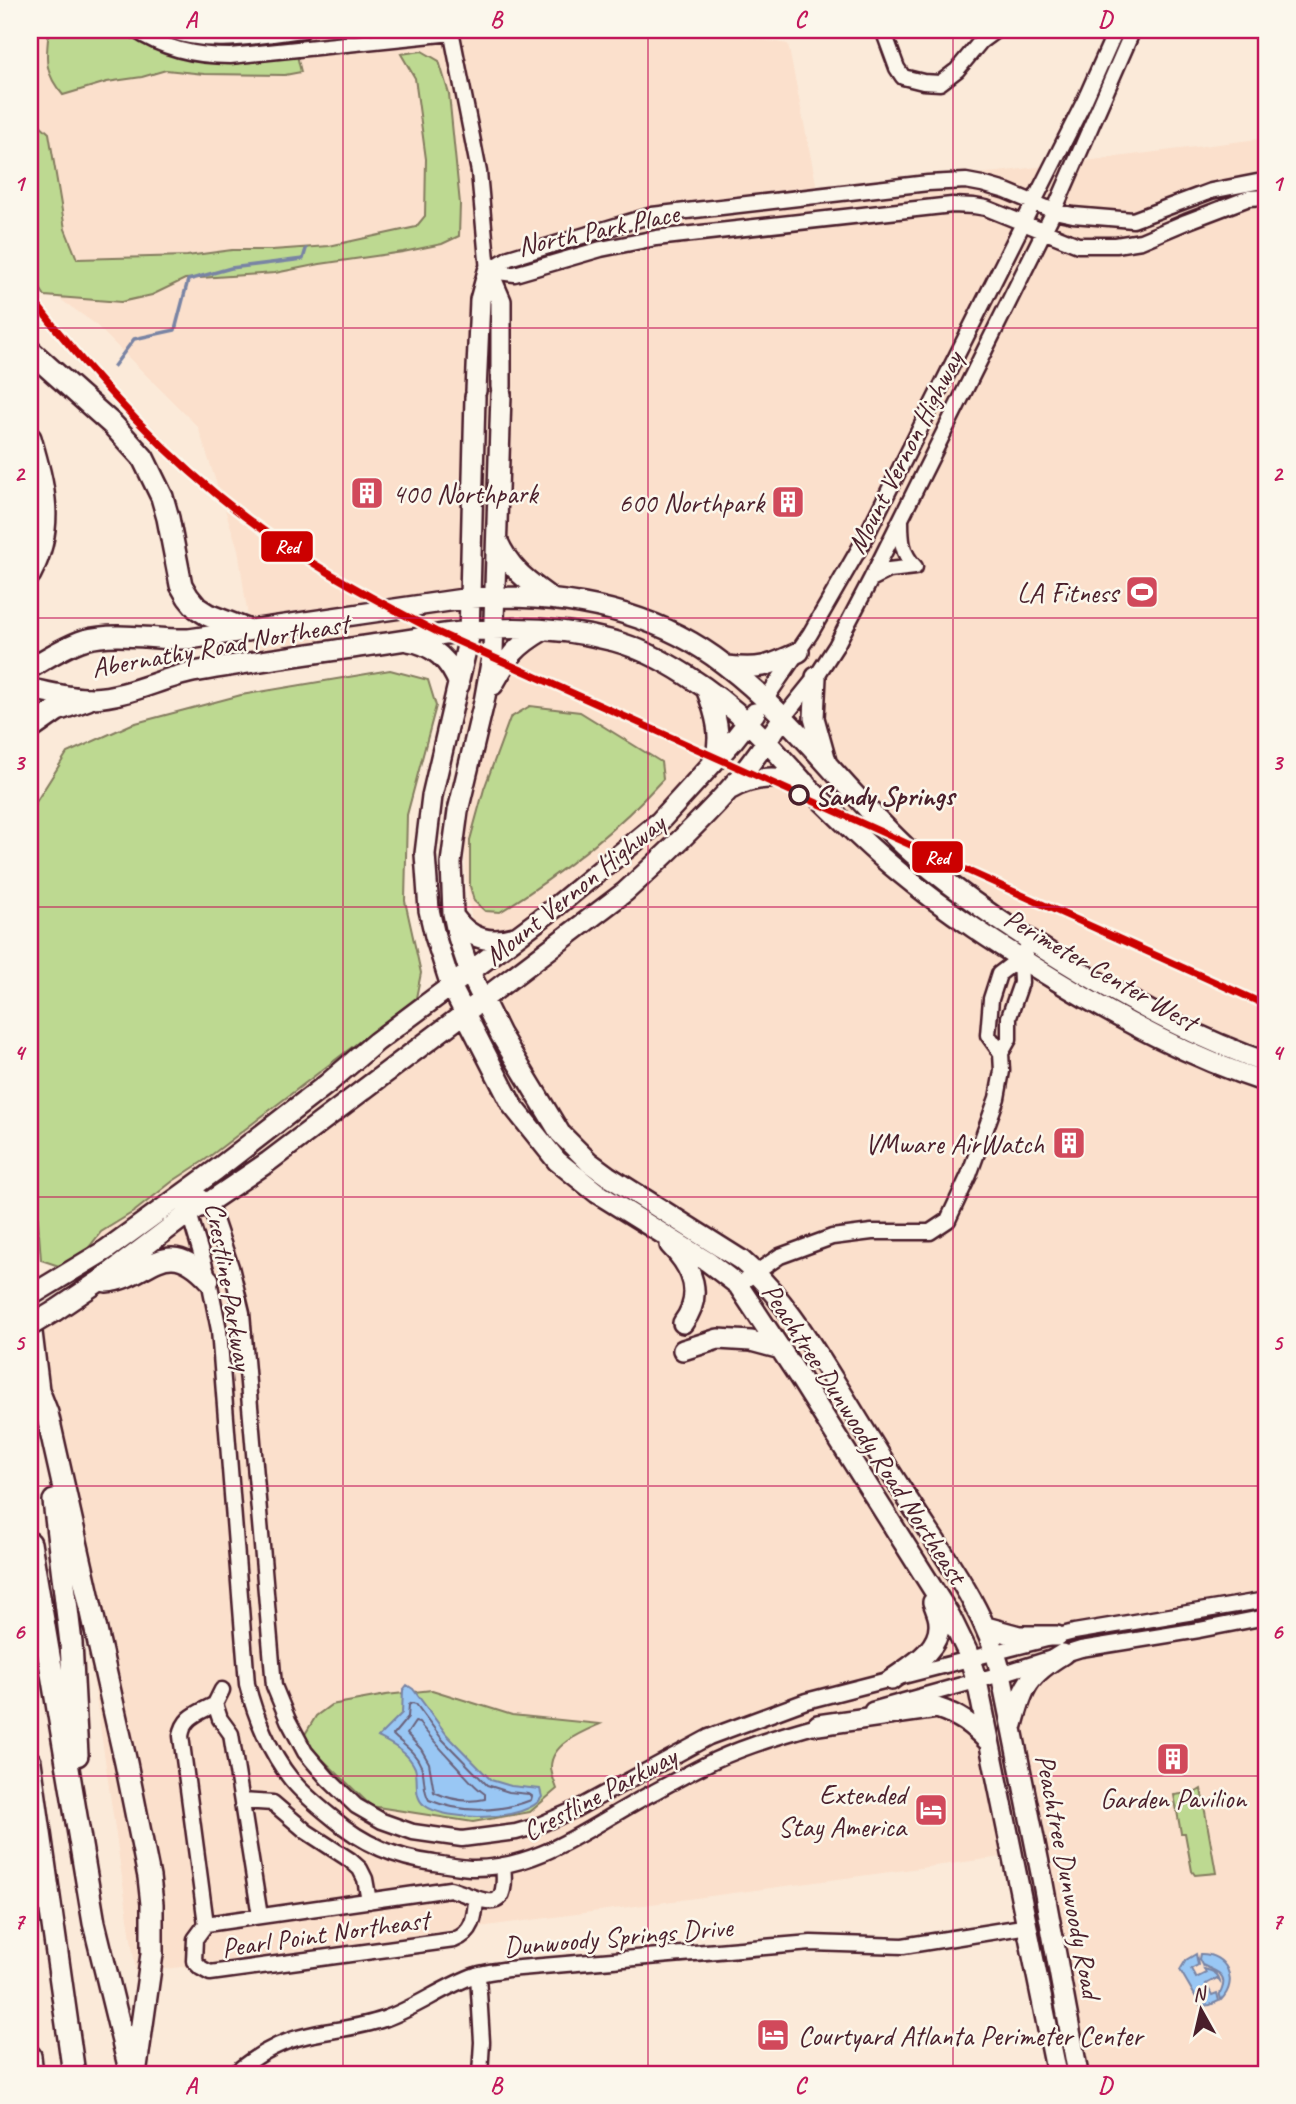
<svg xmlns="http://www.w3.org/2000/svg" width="1296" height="2104" font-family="Caveat,sans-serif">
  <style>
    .built { fill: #fbe0cc }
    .green { fill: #bdd991; stroke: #847c5e; stroke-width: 2 }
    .water { fill: #99c7f4; stroke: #7984a4; stroke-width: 2 }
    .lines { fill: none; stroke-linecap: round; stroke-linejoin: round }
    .shore { stroke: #6a627b; stroke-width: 2 }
    .stream { stroke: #7984a4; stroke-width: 3.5 }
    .minor-casing { stroke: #4a1f2b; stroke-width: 19 }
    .major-casing { stroke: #4a1f2b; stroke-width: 24 }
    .highway-casing { stroke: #4a1f2b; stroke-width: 26 }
    .minor { stroke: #fbf7ec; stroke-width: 14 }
    .major { stroke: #fbf7ec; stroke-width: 19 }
    .highway { stroke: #fbf7ec; stroke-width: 21 }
    .major-bridge-casing { stroke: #4a1f2b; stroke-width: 24; stroke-linecap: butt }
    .major-bridge { stroke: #fbf7ec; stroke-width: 19 }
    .metro-1-casing { stroke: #fbf7ec; stroke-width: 12 }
    .metro-1 { stroke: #c00; stroke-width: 7 }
    .grid { fill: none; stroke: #c2185b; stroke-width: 2; stroke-opacity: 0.55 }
    .stop-dot { fill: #fbf7ec; stroke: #4a1f2b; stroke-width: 3.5 }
    .labels { text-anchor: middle; stroke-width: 5; stroke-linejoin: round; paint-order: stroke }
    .street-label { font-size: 28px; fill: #4a1f2b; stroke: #fbf7ec }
    .poi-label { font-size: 28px; fill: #4a1f2b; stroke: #fbf7ec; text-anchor: end }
    .stop-label { font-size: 28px; font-weight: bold; fill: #4a1f2b; stroke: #fbf7ec; text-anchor: start }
    .line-badge { stroke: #fbf7ec; stroke-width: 2.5 }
    .badge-label { font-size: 19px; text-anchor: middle; font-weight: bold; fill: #fff }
    .neatline { fill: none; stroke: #c2185b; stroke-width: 2.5 }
    .grid-label { font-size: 23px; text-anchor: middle; font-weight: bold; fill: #c2185b }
  </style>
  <rect width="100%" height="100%" fill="#fbead9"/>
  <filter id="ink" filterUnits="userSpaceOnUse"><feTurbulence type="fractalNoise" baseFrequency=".0143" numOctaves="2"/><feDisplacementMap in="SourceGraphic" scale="14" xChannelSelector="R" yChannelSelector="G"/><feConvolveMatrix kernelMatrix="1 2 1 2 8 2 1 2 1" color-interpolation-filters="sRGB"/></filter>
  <g filter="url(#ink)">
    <!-- built -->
    <path class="built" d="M 30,30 L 701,30 L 788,44 L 817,188 L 998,172 L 1266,138 L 1266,2074 L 1067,2074 L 1024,1854 L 136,1973 L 42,1327 L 71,1270 L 101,1232 L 135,1211 L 173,1181 L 205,1160 L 416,998 L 482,999 L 466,877 L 459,623 L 253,652 L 238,549 L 198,427 L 94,323 L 30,278 Z"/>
    <!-- green -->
    <path class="green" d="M 49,30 L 291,30 L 301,72 L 285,75 L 204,74 L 166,70 L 142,77 L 107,82 L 63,95 C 43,72 46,57 49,30 Z
      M 422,51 L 439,61 L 449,94 L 460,204 L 459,236 L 442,244 L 403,252 L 320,264 L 275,273 L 185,279 L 152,295 L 121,302 L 45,296 L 30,273 L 30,124 L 38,123 L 49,133 L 65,229 L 77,259 L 187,256 L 232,250 L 272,250 L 329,246 L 416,227 L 425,216 L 426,159 L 415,78 L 401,54 Z
      M 390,670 L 428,680 L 436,706 L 407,815 L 405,901 L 421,973 L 416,998 L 205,1160 L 173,1181 L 135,1211 L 101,1232 L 71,1270 L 41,1260 L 30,1114 L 30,817 L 36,802 L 67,753 L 132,724 L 241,695 Z
      M 530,706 L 580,712 L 661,762 L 663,779 C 616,831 559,875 500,912 L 485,911 L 474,901 L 470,886 L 470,840 L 484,789 L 510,718 Z
      M 432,1690 L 512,1715 L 600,1724 C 582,1732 551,1744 551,1767 C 551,1774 555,1783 557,1789 L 530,1812 L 473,1822 L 371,1806 L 315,1752 L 304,1736 L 316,1716 L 331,1705 L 386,1695 Z
      M 1201,1789 L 1216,1873 L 1195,1875 L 1192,1871 L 1185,1833 L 1181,1833 L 1174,1795 L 1196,1792 Z"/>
    <!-- water -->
    <path class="water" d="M 407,1685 L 413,1689 L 447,1735 L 491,1780 L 511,1786 L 540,1789 L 542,1797 C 528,1822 445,1822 424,1805 C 413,1796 419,1780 415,1768 C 408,1752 393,1745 378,1737 L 402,1713 L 403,1690 Z
      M 1196,1954 L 1198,1965 L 1191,1969 L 1196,1978 L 1206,1973 L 1204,1969 C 1212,1971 1219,1973 1220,1982 L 1217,1978 L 1206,1984 L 1212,1995 L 1217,1993 L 1219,2001 L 1210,2005 L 1201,2006 L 1180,1970 L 1186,1960 Z
      M 1200,1954 C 1226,1953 1240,1981 1221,2000 C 1219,1990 1219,1998 1222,1989 C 1228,1973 1213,1970 1202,1965 L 1199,1959 Z"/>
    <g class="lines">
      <!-- shore -->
      <path class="shore" d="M 412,1703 L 416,1704 L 442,1739 L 487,1785 L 509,1792 L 529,1794 L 532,1796 L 531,1800 C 498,1813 461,1813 429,1800 C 422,1789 426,1777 421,1766 C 415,1751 403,1745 393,1735 L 408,1717 L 409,1705 Z
        M 415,1722 L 419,1723 C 430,1737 441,1749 453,1762 C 464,1773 472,1785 485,1794 L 485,1799 C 467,1803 451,1800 434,1792 L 429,1763 L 421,1749 L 407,1734 Z"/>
      <!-- stream -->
      <path class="stream" d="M 114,366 L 134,339 L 175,330 L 188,280 L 231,268 L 303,259 L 306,249"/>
      <defs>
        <path id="minor" d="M 135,30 C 164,49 197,56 230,56 L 452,33
          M 169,30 C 211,47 259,35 303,30
          M 451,30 L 479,172 L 488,271
          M 883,30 L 897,68 L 903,77 L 923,82 L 940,83 L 957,70 L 981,41 L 996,30
          M 488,271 L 509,258 L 652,215 L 928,183 L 966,181 L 982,184 L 1006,191 L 1054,211 L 1073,215 L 1133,220 L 1211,191 L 1257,182 L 1266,182
          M 488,271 L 515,274 L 601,249 L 656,238 L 952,205 L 974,206 L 986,208 L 1078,245 L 1116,245 L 1141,241 L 1186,222 L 1249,198 L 1266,197
          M 901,520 C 901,538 901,553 915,567
          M 871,579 L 889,570 L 915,567
          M 765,700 L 810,634 L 863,542 L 1084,102 L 1116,30
          M 783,718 L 816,677 L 836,646 L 871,579 L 1054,211 L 1133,30
          M 1001,1053 L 988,1035 L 991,999 L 999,974 L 1020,958
          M 190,1189 L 209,1202 L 231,1267 L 242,1313 L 274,1686 L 288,1720 L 305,1752 L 328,1779 L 356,1806 L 382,1821 L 413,1832 L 462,1839 L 516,1832 L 537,1826 L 576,1809 L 709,1737 L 806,1701 L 1074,1632 L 1266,1600
          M 189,1204 L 189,1213 L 209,1280 L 219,1330 L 247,1684 C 255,1716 270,1753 291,1779 C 303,1794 319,1807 334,1819 C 363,1844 395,1858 434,1863 C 446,1865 458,1867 470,1868 C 541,1870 595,1822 654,1792 C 674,1781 694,1770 715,1760 C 750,1744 788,1733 825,1723
          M 738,1285 L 780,1256 L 832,1237 L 872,1232 L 930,1232 L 948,1220 L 969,1175 L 997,1098 L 1002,1071 L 1001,1053 L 1009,1039 L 1009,1017 L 1021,983 L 1020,958 L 1031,942
          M 215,1704 L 220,1719 L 231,1734 L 260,1916
          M 215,1704 L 222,1690
          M 872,1710 L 1001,1674 L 1081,1649 L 1199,1630 L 1266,1617
          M 243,1801 L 273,1803 L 307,1832 L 350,1860 L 360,1869 L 365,1879 L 369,1901
          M 476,1899 C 475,1917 473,1933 454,1940 L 210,1973 L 201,1968 L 194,1961 L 195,1939 L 206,1924 L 450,1889 C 483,1899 509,1920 503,1865
          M 206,1924 L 181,1736 C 184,1716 199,1713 215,1704
          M 478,1975 L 482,2042 L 480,2074
          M 234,2074 C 254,2057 278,2042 305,2036 C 331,2030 358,2028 384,2019 C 416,2008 444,1986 476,1975 C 486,1972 498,1971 508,1969 L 811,1943 L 903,1946 L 1028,1926"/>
        <path id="major" d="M 488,271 L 501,301 L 501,387
          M 476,391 L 480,300 L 488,271
          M 501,394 L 493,652 L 484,702 L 458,811 L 451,863 L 453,913 L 458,937 L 470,973 L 500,1034 L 560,1133 L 589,1162 L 608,1176 L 741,1260 C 782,1295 810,1342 838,1387 C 859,1421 879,1454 900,1487 C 937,1547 985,1605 1001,1674 L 1042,1878 L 1078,2074
          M 475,397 L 469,637 L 432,796 L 425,854 L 429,910 L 435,936 L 451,986 L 512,1105 L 557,1161 L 597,1193 L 708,1262 L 738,1285 L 801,1380 L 950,1616 L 967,1651 L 977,1681 L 1057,2074
          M 497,540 C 510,569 526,580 551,598
          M 408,641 C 433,644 451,662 459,685
          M 727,666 C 760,670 769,666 799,652
          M 30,668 C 47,658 65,646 84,640 C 118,631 154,640 189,639 L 470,598 C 560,593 652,608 725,665 C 796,719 847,794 912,853 C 964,899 1022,936 1081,972 C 1140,1007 1201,1040 1266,1062
          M 816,677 L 814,718 L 826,761
          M 493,685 C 509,657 513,648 542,631
          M 30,689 C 49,692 72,699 92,698 C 127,697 159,679 193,672 C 255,661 317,653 379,644 C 409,640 439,634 469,631 C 516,626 568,629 614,641 C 661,654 715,691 750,725 C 770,744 788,765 807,786 C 836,815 866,845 899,872 C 947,912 1000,946 1054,979 C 1121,1020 1191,1058 1266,1082
          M 707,691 C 716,715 722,735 715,760
          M 731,789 C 755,775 779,776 805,783
          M 455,918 C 470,939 490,944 514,937
          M 670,1245 C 693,1268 704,1295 683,1323
          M 106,1282 C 149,1279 164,1231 209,1280
          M 30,1296 L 106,1250 L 216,1170 L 327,1084 L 376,1042 L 547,914 L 660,821 L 732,742 L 755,713
          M 55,1311 L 98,1282 L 189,1213 L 209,1202 L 268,1162 L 625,892 C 660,860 695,827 727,792 C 748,769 765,743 783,718
          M 683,1350 L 718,1339 L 751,1341 L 781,1349
          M 986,1627 L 1019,1636 L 1057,1636
          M 891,1680 C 910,1666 941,1650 939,1623 C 939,1616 935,1608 933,1602
          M 818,1725 L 937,1708 C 961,1716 971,1724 989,1742
          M 1013,1725 C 1023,1686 1028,1675 1063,1654"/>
        <path id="highway" d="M 30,351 L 113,425 L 143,458 L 162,497 L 168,518 L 181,585 L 188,597 L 197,608 L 208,615 L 247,630
          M 30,438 C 44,487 55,526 30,574
          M 30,729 L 57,710 L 88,699
          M 30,1324 L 38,1390 L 47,1413 L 126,1763 L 149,1877 L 152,1904 L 152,1954 L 135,2074
          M 54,1501 L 71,1643 L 77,1755
          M 30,1543 L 94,1923 L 131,2074
          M 30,1762 L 74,2074
          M 30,2056 L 32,2074"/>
      </defs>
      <!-- minor casing -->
      <use href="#minor" class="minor-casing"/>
      <!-- major casing -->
      <use href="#major" class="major-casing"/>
      <!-- highway casing -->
      <use href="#highway" class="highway-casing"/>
      <!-- minor -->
      <use href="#minor" class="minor"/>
      <!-- major -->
      <use href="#major" class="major"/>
      <!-- highway -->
      <use href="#highway" class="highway"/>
      <defs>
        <path id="major-bridge" d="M 30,1326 L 55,1311"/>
      </defs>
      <!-- major-bridge casing -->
      <use href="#major-bridge" class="major-bridge-casing"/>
      <!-- major-bridge -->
      <use href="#major-bridge" class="major-bridge"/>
      <defs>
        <path id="metro-1" d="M 30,296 C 93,378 162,454 245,517 C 305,562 371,598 437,632 L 1266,1005"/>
      </defs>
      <!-- metro-1 casing -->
      <use href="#metro-1" class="metro-1-casing"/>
      <!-- metro-1 -->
      <use href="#metro-1" class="metro-1"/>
    </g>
  </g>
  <!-- grid -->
  <path class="grid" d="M 343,30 L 343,2074M 648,30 L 648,2074M 953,30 L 953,2074M 30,328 L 1266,328M 30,618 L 1266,618M 30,907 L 1266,907M 30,1197 L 1266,1197M 30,1486 L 1266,1486M 30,1776 L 1266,1776"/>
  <!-- icons -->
  <defs>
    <symbol id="building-square" viewBox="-11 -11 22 22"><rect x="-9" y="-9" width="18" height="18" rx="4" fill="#d1495b" stroke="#fbf7ec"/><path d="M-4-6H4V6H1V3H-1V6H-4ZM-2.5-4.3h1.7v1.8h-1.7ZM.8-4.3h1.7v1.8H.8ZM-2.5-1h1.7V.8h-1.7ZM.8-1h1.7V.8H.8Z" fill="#fff"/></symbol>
    <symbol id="stadium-square" viewBox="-11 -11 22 22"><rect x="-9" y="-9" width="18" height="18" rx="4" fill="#d1495b" stroke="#fbf7ec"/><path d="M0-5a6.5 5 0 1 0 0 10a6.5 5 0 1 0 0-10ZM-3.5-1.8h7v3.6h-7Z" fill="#fff"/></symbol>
    <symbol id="hotel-square" viewBox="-11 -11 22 22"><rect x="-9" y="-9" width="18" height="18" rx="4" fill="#d1495b" stroke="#fbf7ec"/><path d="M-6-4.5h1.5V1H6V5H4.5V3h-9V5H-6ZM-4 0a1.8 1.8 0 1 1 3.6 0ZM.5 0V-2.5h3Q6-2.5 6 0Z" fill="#fff"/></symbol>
  </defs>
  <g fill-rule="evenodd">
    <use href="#building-square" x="348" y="474" width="38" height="38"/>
    <use href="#building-square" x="769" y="483" width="38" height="38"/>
    <use href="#stadium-square" x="1123" y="573" width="38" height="38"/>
    <use href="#building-square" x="1050" y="1124" width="38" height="38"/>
    <use href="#building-square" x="1154" y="1740" width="38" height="38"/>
    <use href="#hotel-square" x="912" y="1791" width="38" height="38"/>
    <use href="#hotel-square" x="754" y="2016" width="38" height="38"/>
  </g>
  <!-- markers -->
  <circle class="stop-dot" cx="799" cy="795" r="9"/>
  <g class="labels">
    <!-- street labels -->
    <g class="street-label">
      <text transform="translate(598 229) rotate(-12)" y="10">North Park Place</text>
      <text transform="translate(904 452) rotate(-63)" y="10">Mount Vernon Highway</text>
      <text transform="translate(220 645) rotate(-10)" y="10">Abernathy Road Northeast</text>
      <text transform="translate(574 889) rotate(-39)" y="10">Mount Vernon Highway</text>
      <text transform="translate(1101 969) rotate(30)" y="10">Perimeter Center West</text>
      <text transform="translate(230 1286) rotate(80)" y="10">Crestline Parkway</text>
      <text transform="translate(865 1433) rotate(57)" y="10">Peachtree Dunwoody Road Northeast</text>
      <text transform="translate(599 1793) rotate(-28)" y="10">Crestline Parkway</text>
      <text transform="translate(1069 1876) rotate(79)" y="10">Peachtree Dunwoody Road</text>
      <text transform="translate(325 1933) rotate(-8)" y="10">Pearl Point Northeast</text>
      <text transform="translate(618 1936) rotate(-5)" y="10">Dunwoody Springs Drive</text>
    </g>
    <!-- poi labels -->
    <g class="poi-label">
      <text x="392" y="503" text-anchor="start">400 Northpark</text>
      <text x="764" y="512">600 Northpark</text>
      <text x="1118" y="602">LA Fitness</text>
      <text x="1044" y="1153">VMware AirWatch</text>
      <text x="906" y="1804">Extended<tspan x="906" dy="32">Stay America</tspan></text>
      <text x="1173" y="1808" text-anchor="middle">Garden Pavilion</text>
      <text x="798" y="2045" text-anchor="start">Courtyard Atlanta Perimeter Center</text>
    </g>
    <!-- stop labels -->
    <g class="stop-label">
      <text x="815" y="805">Sandy Springs</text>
    </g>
  </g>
  <g class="line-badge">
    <rect x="260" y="530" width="54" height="33" rx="7" fill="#c00"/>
    <rect x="911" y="840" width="53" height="34" rx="7" fill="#c00"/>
  </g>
  <g class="badge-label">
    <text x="287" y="553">Red</text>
    <text x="937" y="864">Red</text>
  </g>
  <!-- margin -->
  <rect width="1296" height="2104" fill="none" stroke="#fbf7ec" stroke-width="77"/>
  <!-- north arrow -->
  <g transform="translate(1201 2010) rotate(352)" stroke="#fbf7ec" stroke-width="5" paint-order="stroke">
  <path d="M0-5L12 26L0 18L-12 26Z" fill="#4a1f2b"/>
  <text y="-10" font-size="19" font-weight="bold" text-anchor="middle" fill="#4a1f2b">N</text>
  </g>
  <rect x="38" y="38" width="1220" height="2028" class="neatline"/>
  <g class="grid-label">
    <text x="191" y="27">A</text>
    <text x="496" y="27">B</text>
    <text x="800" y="27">C</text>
    <text x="1105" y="27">D</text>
    <text x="19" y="191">1</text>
    <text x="1277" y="191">1</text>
    <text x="19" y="481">2</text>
    <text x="1277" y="481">2</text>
    <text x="19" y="770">3</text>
    <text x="1277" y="770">3</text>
    <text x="19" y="1060">4</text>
    <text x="1277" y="1060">4</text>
    <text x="19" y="1350">5</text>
    <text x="1277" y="1350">5</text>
    <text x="19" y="1639">6</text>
    <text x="1277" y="1639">6</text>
    <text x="19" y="1929">7</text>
    <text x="1277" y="1929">7</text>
    <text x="191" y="2093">A</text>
    <text x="496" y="2093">B</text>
    <text x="800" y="2093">C</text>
    <text x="1105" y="2093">D</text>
  </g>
</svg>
